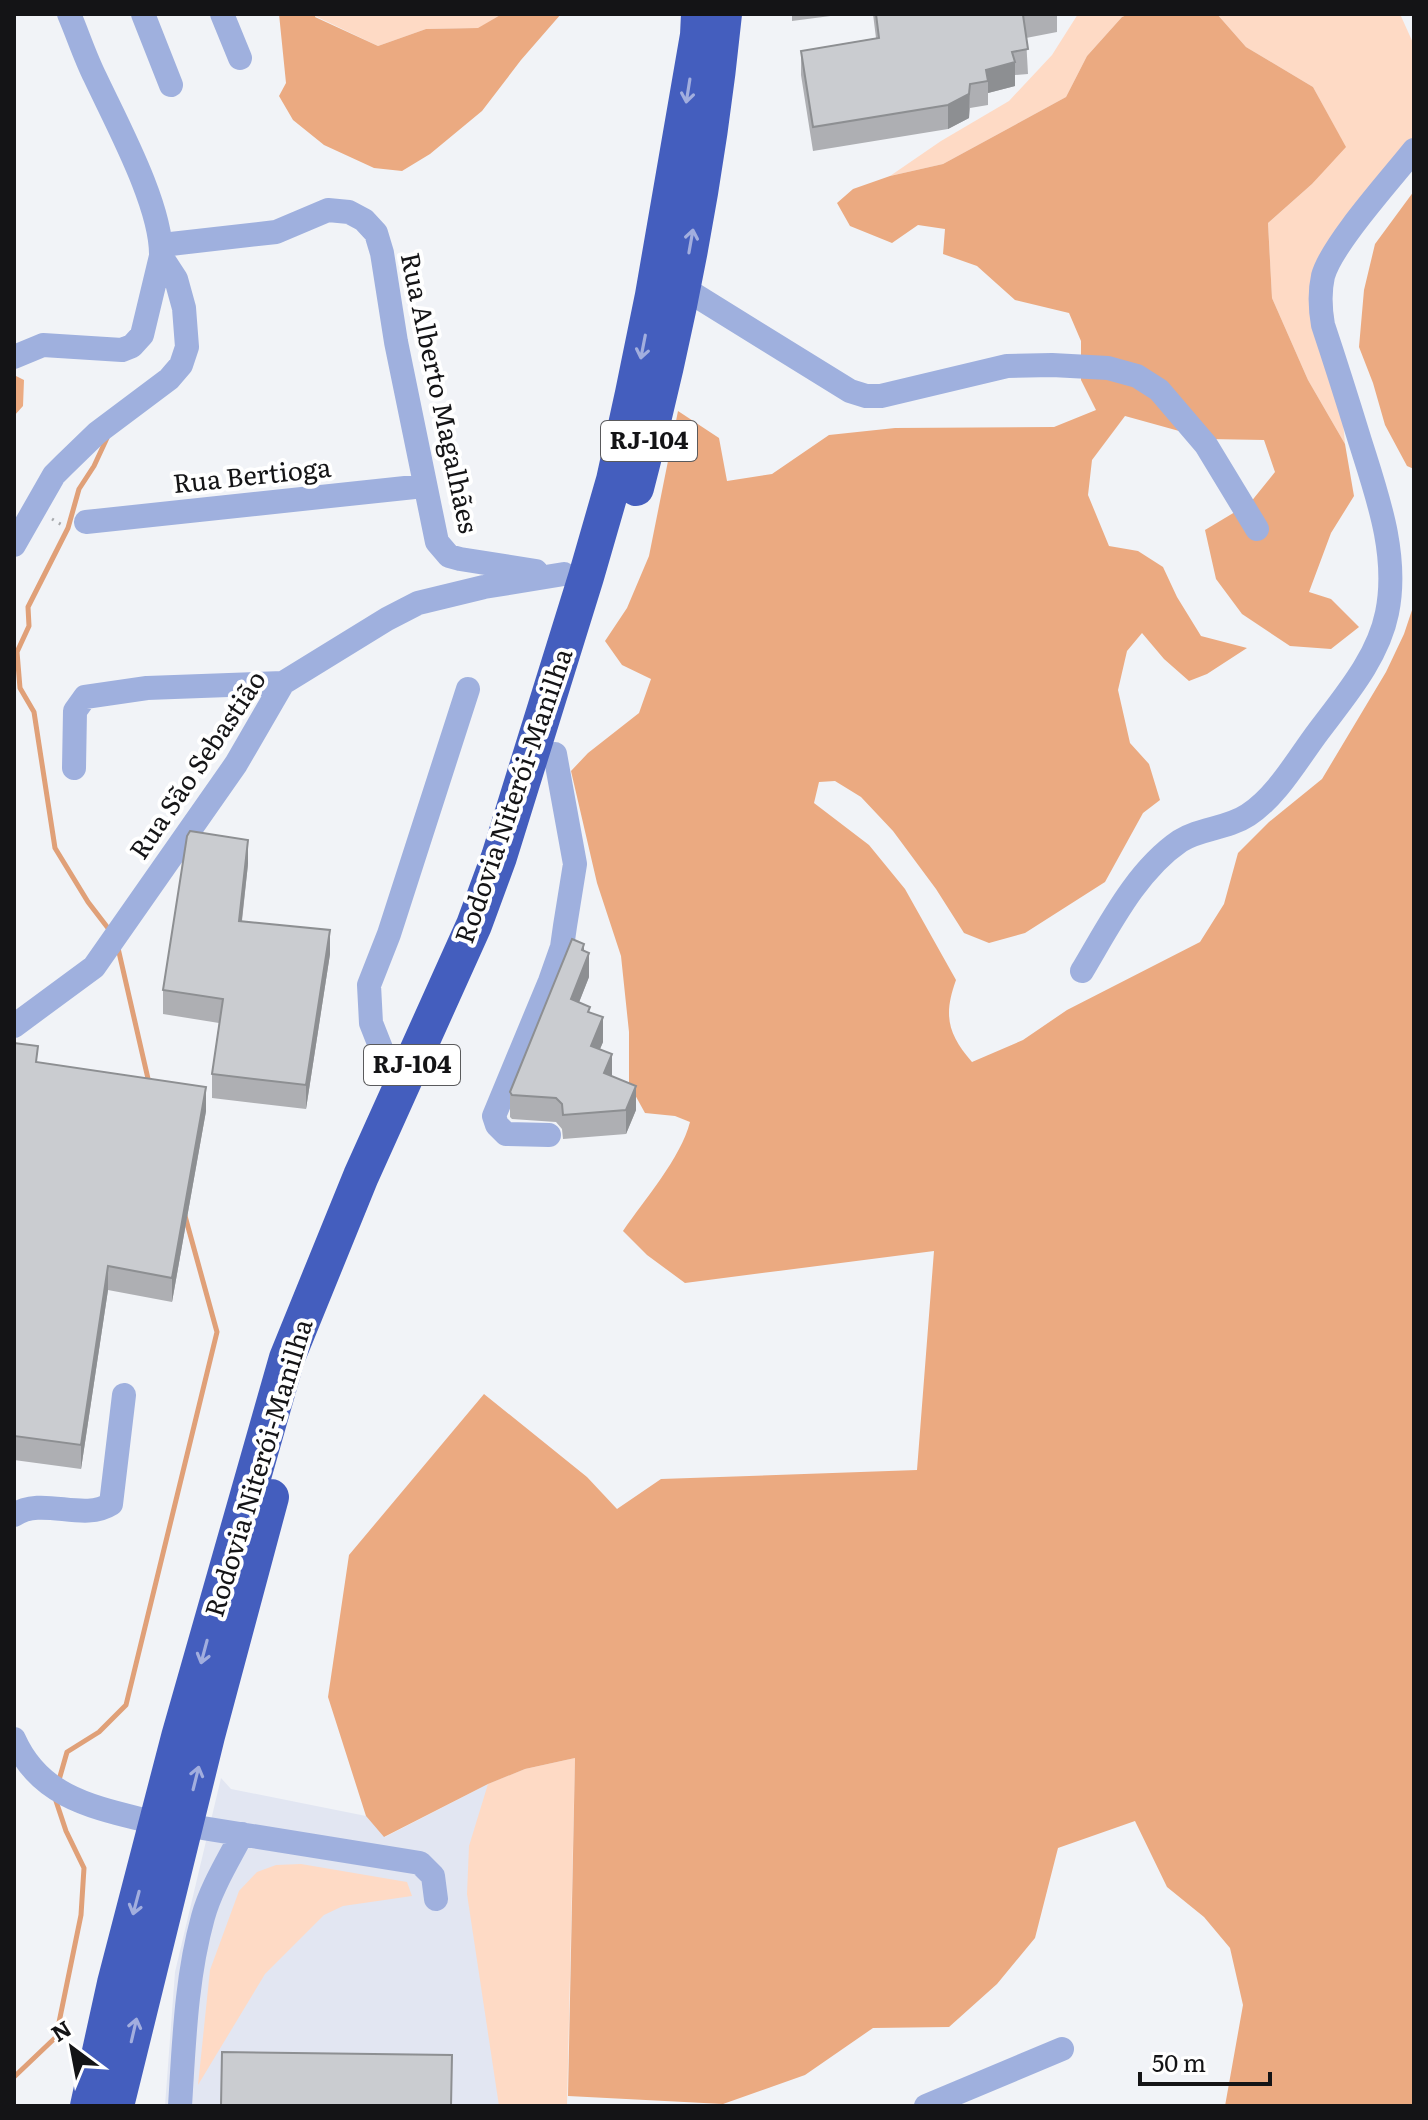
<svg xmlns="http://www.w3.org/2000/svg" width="1428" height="2120" font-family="Literata,serif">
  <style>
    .built { fill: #e2e6f2 }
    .green { fill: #fedac5 }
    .forest { fill: #ebaa81 }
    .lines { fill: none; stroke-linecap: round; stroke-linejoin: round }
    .stream { stroke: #e0a078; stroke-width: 5 }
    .path { stroke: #a7a9ac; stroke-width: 3; stroke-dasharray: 2 6; stroke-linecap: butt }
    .minor { stroke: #9fb0de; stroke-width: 24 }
    .highway { stroke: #445ebe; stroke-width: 36 }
    .wall { fill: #aeafb3 }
    .shaded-wall { fill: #8d8f92 }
    .building { fill: #caccd0; stroke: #8d8f92; stroke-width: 2 }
    .oneway { stroke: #a2aede }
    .labels { text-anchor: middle; stroke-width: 8; stroke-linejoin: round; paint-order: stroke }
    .shield { fill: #fff; stroke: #5a5a5c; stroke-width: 2 }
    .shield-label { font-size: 24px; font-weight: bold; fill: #141416 }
    .street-label { font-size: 26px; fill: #141416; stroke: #fff }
  </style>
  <rect width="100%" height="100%" fill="#f1f3f7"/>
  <!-- built -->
  <path class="built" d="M 525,1769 L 567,2106 L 165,2106 L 175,1972 L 221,1778 L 231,1789 L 366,1816 L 385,1837 L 488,1784 Z"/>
  <!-- green -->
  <path class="green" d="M 316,14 L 502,14 L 479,28 L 426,29 L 378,46 L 315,16 Z
    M 1078,14 L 1129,14 L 1122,17 L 1087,56 L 1066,97 L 943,164 L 890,176 L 941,141 L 1009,101 L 1052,55 Z
    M 1217,14 L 1400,14 L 1414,45 L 1414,138 L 1327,244 L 1345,444 L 1308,380 L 1272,298 L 1268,223 L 1312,184 L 1345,146 L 1313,87 L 1246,47 Z
    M 575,1758 L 567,2106 L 499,2106 L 467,1894 L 469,1846 L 488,1784 L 525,1769 Z
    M 301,1864 L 407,1882 L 412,1896 L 343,1906 L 324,1915 L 265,1974 L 198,2085 L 210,1970 L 239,1891 L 257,1872 L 276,1865 Z"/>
  <!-- forest -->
  <path class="forest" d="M 279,14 L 316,14 L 315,17 L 378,46 L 426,29 L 478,28 L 502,14 L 561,14 L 521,60 L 482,111 L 430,154 L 402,171 L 374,168 L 324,145 L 293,120 L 279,96 L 286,83 Z
    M 1129,14 L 1217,14 L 1246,47 L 1313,87 L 1346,147 L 1312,184 L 1268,223 L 1272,298 L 1308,380 L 1345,444 L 1354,496 L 1331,533 L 1309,592 L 1331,599 L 1359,627 L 1331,649 L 1290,646 L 1242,614 L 1216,579 L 1205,530 L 1250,503 L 1275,472 L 1264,440 L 1208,439 L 1125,416 L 1092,460 L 1088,495 L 1109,546 L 1138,551 L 1163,567 L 1177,597 L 1201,636 L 1247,648 L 1207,674 L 1189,681 L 1164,659 L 1142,633 L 1127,651 L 1118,690 L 1130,743 L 1149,764 L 1160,800 L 1143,813 L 1105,882 L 1025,933 L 989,943 L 964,933 L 936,889 L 893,831 L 861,797 L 835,781 L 819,782 L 814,803 L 869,845 L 905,889 L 956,980 C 943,1016 948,1034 972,1062 L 1023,1040 L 1067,1010 L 1200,942 L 1224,904 L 1238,853 L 1269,822 L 1322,779 L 1386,672 L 1404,634 L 1414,604 L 1414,2106 L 1225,2106 L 1243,2005 L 1230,1948 L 1204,1917 L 1167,1887 L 1135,1821 L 1058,1848 L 1035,1938 L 997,1984 L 949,2027 L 873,2028 L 805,2075 L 723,2104 L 568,2096 L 575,1758 L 525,1769 L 488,1784 L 384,1837 L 366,1816 L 328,1697 L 349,1555 L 484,1394 L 587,1477 L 617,1509 L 661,1479 L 917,1470 L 934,1251 L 685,1283 L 647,1255 L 623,1231 C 644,1200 681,1158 690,1122 L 675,1116 L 645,1113 L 629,1084 L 629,1032 L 621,956 L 597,883 L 571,771 L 588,753 L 639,713 L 651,679 L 622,665 L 605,641 L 627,608 L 649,556 L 678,411 L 719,438 L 727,481 L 772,474 L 829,435 L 895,428 L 1054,427 L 1096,410 L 1081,380 L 1081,341 L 1069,313 L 1015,300 L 977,266 L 943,254 L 945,229 L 918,225 L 892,243 L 850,226 L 837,203 L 853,189 L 890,176 L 943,164 L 1066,97 L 1087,56 L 1122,17 Z
    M 1414,191 L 1414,469 L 1407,466 L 1385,425 L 1373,383 L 1359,347 L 1364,290 L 1375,244 Z
    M 14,375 L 24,380 L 23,406 L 14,416 Z"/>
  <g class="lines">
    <!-- stream -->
    <path class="stream" d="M 107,438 L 94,466 L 79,489 L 68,528 L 28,607 L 29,626 L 17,652 L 20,688 L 34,712 L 55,848 L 88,902 L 111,932
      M 118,948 L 149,1083
      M 59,1780 L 67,1752 L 99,1732 L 126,1705 L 217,1332 L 185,1216
      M 14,2077 L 56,2037 L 81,1915 L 84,1868 L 66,1831 L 55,1798"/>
    <!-- path -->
    <path class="path" d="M 52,519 L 62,525 L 66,525"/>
    <!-- minor -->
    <path class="minor" d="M 143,14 L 171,85
      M 222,14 L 240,58
      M 162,245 L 276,232 L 328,210 L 349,212 L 364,220 L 376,233 L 382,253 L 396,342 L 437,542 L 449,556 L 460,559 L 536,571
      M 682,287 L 850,391 L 866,396 L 881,396 L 1007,366 L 1052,365 L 1108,368 L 1137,376 L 1159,390 L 1206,445 L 1257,529
      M 14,357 L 43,345 L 122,350 L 132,346 L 142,335 L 161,256 C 162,206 117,124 95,77 C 85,57 78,35 69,14
      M 86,522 L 424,486
      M 14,545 L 54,475 L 64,465 L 97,433 L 169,379 L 181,365 L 187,347 L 184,308 L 176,279 L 161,256
      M 74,768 L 75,711 L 85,697 L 147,688 L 283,683
      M 1082,971 C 1109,926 1136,871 1180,841 C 1200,828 1227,829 1248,815 C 1277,796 1297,760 1318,732 C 1345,696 1378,658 1387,613 C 1399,555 1377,495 1360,441 C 1348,402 1336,364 1323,325 C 1320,308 1319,294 1323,276 C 1332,244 1391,179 1414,150
      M 14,1026 L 94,967 L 236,764 L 283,683 L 387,619 L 418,603 L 484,587 L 564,574
      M 399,1094 L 371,1023 L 369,985 L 389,934 L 468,689
      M 549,1135 L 506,1134 L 497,1125 L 494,1116 L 550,981 L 562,947 L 565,926 L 575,864 L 555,754
      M 14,1515 C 42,1496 83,1522 111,1504 L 124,1395
      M 14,1739 C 41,1800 98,1808 156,1823
      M 184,1825 L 420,1863 L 433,1876 L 436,1899
      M 180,2106 C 184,2043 186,1978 203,1917 C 211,1888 228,1861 242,1834
      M 926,2106 L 1062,2049"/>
    <!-- highway -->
    <path class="highway" d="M 636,488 C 677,333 708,174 724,14
      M 88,2106 L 115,1983 L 179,1737 L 287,1358 L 361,1176 L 474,925 L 499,857 L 586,577 L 614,480 L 633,393 L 653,295 L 698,35 L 699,14
      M 116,2106 L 207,1736 L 271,1497"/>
  </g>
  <!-- wall -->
  <path class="wall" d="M 792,14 L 846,14 L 792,21 Z
    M 873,14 L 1057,14 L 1057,32 L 1026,38 L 1028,74 L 1015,75 L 1015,86 L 988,93 L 988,105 L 970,108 L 969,118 L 948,129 L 813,151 L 801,75 L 801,51 L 876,38 Z
    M 248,864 L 242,921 L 330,954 L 306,1109 L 212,1098 L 212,1074 L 219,1023 L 163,1014 L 163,990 Z
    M 584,951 L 589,977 L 579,1002 L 590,1012 L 603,1042 L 600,1049 L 612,1077 L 636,1110 L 626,1134 L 563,1139 L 562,1129 L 556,1122 L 512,1119 L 510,1117 L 510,1092 Z
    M 14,1043 L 38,1062 L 206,1111 L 172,1302 L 108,1290 L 81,1469 L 14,1460 Z"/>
  <!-- shaded-wall -->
  <path class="shaded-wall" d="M 1015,62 L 1015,86 L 988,93 L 988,81 L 986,70 Z
    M 970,84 L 969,118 L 948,129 L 948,105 Z
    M 248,840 L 248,864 L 239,945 L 239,921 Z
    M 330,930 L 330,954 L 306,1109 L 306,1085 Z
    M 584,944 L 584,966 L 589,953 L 589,977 L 571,1023 L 571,999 Z
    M 603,1017 L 603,1042 L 591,1070 L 591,1046 Z
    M 612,1054 L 612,1079 L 604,1073 Z
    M 636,1086 L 636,1110 L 626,1134 L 626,1110 Z
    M 206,1087 L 206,1111 L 172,1302 L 172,1278 Z
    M 108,1266 L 108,1290 L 81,1469 L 81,1445 Z"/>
  <!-- building -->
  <path class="building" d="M 876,14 L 1027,14 L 1023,15 L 1028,49 L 1012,52 L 1015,62 L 986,70 L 988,81 L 970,84 L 969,94 L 948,105 L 813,127 L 801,51 L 879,38 Z
    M 190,831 L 248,840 L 239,921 L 330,930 L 306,1085 L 212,1074 L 223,999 L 163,990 L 187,836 Z
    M 572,939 L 584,944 L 582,950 L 589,953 L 571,999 L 590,1007 L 588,1012 L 603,1017 L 591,1046 L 612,1054 L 604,1073 L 636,1086 L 626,1110 L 563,1115 L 562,1104 L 556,1098 L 512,1095 L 510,1092 Z
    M 14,1043 L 38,1046 L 36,1062 L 206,1087 L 172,1278 L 108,1266 L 81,1445 L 14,1436 Z
    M 222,2052 L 452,2055 L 451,2106 L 221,2106 Z"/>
  <!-- one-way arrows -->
  <defs><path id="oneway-shaft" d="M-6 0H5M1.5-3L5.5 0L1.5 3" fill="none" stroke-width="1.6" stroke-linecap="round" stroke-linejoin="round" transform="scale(2)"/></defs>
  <g class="oneway">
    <use href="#oneway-shaft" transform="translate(688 91) rotate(99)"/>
    <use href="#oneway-shaft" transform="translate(691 241) rotate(-80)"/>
    <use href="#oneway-shaft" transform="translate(643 347) rotate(101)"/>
    <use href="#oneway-shaft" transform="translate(204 1652) rotate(105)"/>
    <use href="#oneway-shaft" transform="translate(196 1778) rotate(-76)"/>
    <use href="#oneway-shaft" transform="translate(136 1903) rotate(105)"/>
    <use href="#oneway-shaft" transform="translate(134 2030) rotate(-77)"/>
  </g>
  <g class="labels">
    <!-- shield labels -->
    <g class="shield">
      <rect x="601" y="421" width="96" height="40" rx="6"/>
      <rect x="364" y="1045" width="96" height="40" rx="6"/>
    </g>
    <g class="shield-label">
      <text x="649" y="449">RJ-104</text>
      <text x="412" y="1073">RJ-104</text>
    </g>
    <!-- street labels -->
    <g class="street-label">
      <text transform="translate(439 393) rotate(78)" y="9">Rua Alberto Magalhães</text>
      <text transform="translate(252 476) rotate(-6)" y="9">Rua Bertioga</text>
      <text transform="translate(198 765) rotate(-56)" y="9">Rua São Sebastião</text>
      <text transform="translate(514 796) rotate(-71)" y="9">Rodovia Niterói-Manilha</text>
      <text transform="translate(259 1468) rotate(-73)" y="9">Rodovia Niterói-Manilha</text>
    </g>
  </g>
  <!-- border -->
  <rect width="1428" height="2120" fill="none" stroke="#141416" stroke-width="32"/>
  <!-- north arrow -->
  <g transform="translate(72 2048) rotate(328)" stroke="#ffffff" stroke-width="6" paint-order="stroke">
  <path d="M0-6L14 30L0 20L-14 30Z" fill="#141416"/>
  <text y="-12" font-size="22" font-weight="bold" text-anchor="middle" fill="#141416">N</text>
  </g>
  <!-- scale -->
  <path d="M1140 2072v12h130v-12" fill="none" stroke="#141416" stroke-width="4"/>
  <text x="1152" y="2072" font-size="24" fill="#141416" stroke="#ffffff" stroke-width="6" paint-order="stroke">50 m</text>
</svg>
